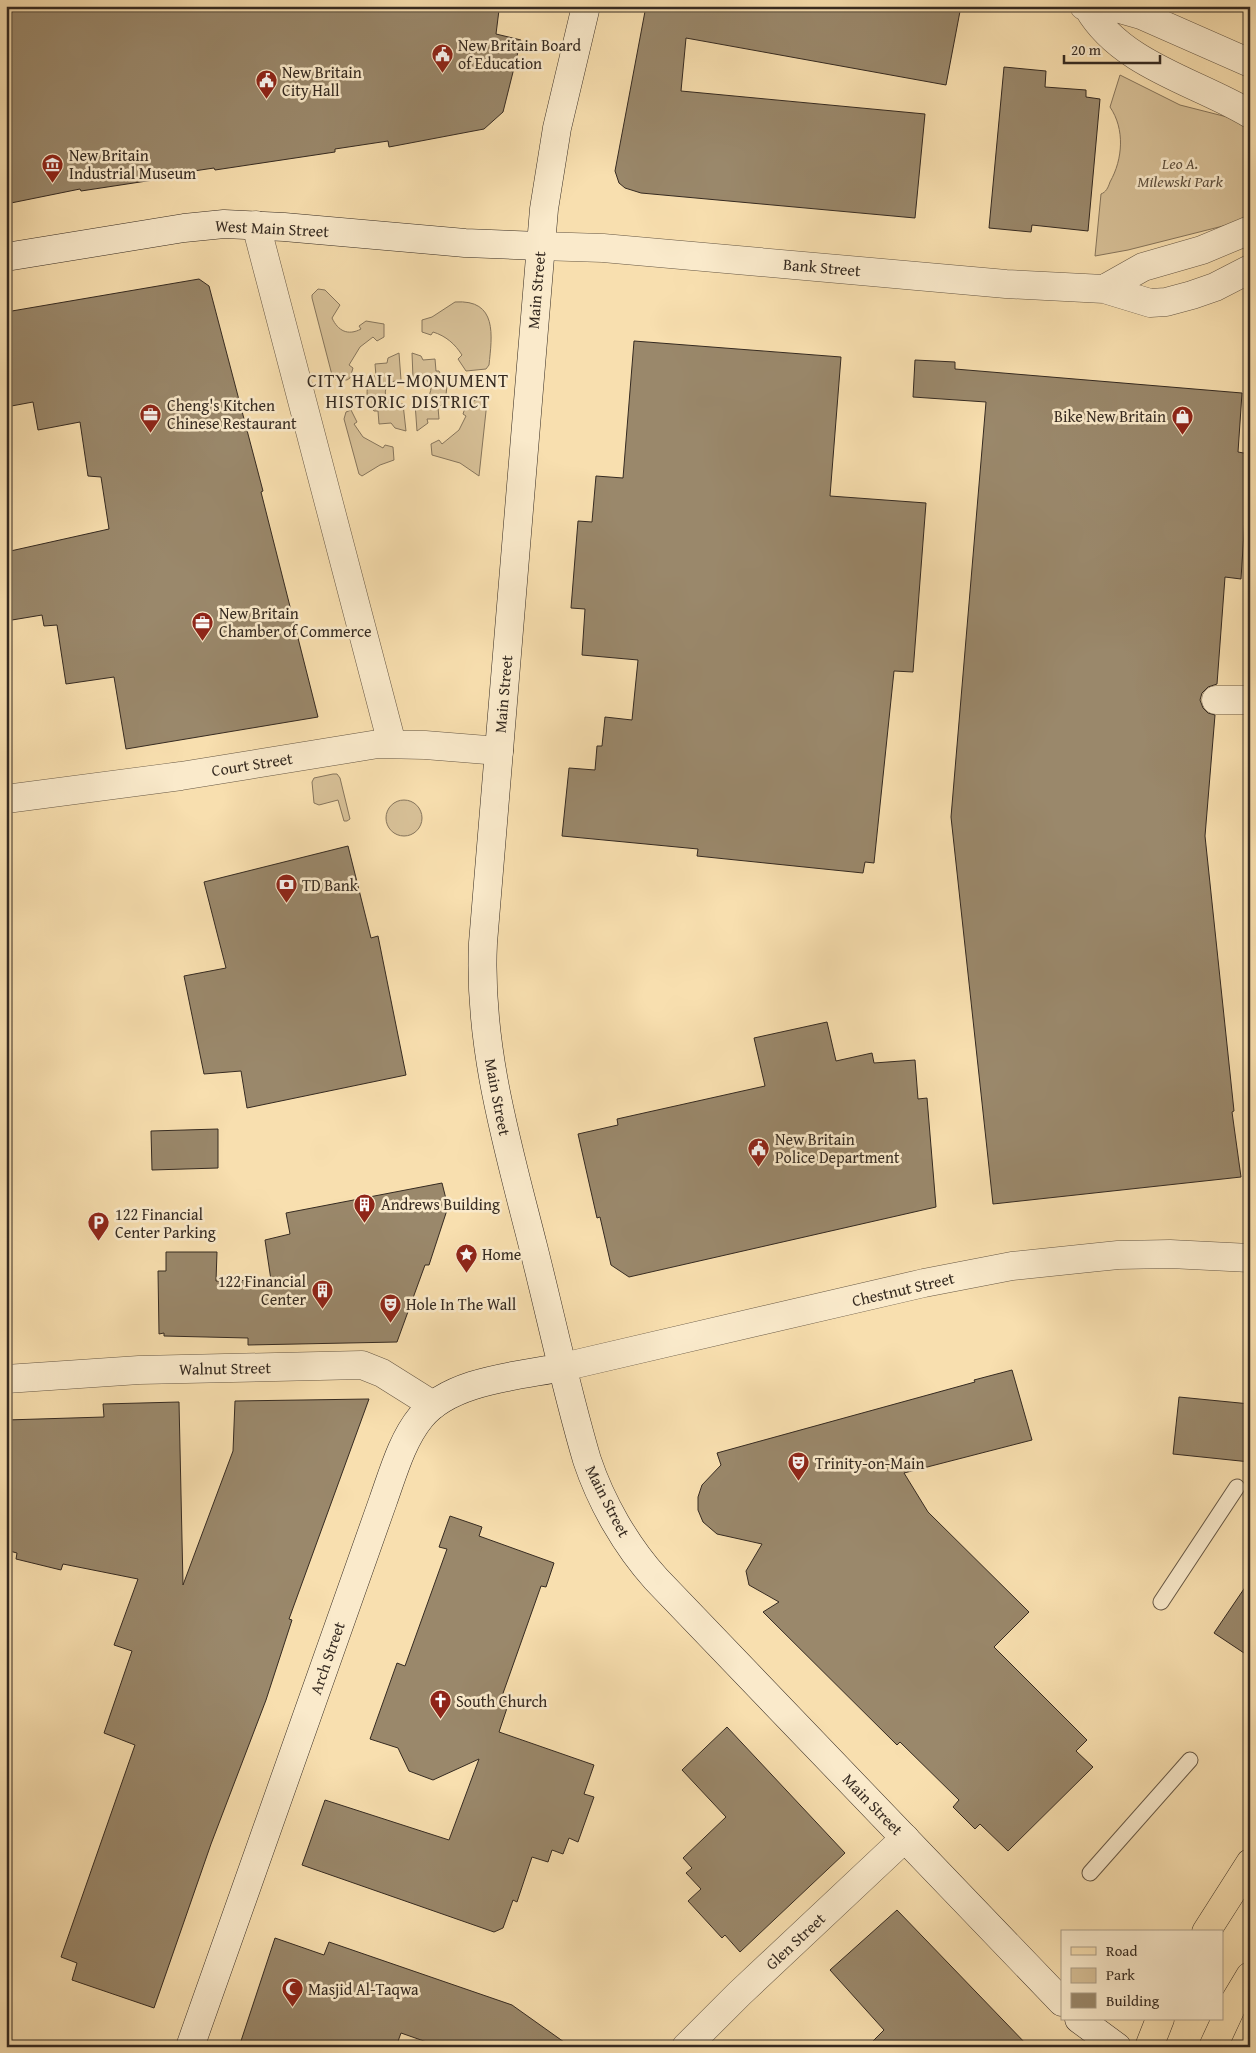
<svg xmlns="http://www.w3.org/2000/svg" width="1256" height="2053" font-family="'Gentium Book Plus',serif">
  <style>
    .green { fill: #d7c097; stroke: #86755c }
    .building { fill: #9a886b; stroke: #352a21 }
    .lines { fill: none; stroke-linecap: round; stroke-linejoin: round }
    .service-casing { stroke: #665744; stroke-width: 17 }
    .minor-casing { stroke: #665744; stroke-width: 29 }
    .tertiary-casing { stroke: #665744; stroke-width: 29 }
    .secondary-casing { stroke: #352a21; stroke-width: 29 }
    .primary-casing { stroke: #352a21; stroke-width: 29 }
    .service { stroke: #faeacb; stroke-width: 15 }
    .minor { stroke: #faeacb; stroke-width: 28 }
    .tertiary { stroke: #faeacb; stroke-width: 28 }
    .secondary { stroke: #faeacb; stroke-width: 28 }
    .primary { stroke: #f8dfaf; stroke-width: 28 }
    .labels { text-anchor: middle; stroke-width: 5; stroke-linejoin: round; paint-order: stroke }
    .poi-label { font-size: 16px; fill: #352a21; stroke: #faeacb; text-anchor: start }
    .park-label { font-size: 16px; font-style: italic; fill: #5e503e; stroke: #faeacb }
    .street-label { font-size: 16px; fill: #352a21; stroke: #faeacb }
    .neighbourhood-label { font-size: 18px; letter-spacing: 1px; fill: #352a21; stroke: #faeacb }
  </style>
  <rect width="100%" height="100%" fill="#f8dfaf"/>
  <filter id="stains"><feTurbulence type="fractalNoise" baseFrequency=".004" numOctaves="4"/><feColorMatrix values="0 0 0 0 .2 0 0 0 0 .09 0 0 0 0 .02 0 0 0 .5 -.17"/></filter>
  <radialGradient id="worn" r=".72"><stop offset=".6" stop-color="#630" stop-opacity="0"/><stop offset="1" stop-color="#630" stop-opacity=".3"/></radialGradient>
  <!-- green -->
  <path class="green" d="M 1120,75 L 1180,105 L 1235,119 L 1250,128 L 1250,215 L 1231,224 L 1128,250 L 1095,256 L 1101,194 C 1106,192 1108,188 1110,182 C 1123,159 1125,129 1110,107 Z
    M 318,289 L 325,290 L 340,305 L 332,318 C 338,331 348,336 361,329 L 359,326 L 366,321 L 384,324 L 384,337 L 377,341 L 373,337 L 360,347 L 349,365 L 353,368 L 350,378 L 347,380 L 335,379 L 332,375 L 312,298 L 312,295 Z
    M 455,302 C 498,299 492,336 489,365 L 486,369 L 466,371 L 458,359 L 462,355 C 455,344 446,336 433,332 L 431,335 L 422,332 L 422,320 L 432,317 Z
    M 399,353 L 401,380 L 390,382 C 379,395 389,405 403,404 L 406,431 L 395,428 L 391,423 L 379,424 L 378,411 L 374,411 C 366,401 364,387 373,376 L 376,376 L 375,364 L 387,363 L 388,358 Z
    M 412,353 L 421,356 L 423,360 L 435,359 L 436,371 L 439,371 L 447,386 L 445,403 L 438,407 L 439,419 L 427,419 L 428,423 L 417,431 L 415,403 C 424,402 431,397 431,387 L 427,380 L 413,378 Z
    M 484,399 L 487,402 L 479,476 L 460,463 L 432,455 L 431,444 L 439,440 L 442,444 L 459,430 L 466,416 L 463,414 L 467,402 Z
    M 351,410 L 357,422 L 354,424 L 363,437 L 383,448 L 385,445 L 393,447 L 394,460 L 380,465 L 362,476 L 359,474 L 344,419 L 346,412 Z
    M 333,774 L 337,774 L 340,778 L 350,819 L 347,821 L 344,821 L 338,800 L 319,805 L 314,803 L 312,782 L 314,778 Z
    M386 818a18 18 0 1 1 36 0a18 18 0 1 1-36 0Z"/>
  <!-- building -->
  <path class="building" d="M 6,6 L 470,6 L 499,10 L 496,34 L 521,40 L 503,112 L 484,129 L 389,147 L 388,141 L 335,149 L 335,152 L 215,170 L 214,168 L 160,176 L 160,179 L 81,191 L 80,189 L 6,204 Z
    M 646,6 L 961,6 L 946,85 L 686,38 L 681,91 L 925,114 L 915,218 L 641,193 L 625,188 L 619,183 L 615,171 Z
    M 1004,67 L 1046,71 L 1045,87 L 1086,90 L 1086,97 L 1100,99 L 1088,231 L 1032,225 L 1031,232 L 989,228 Z
    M 199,279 L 209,286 L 263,491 L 261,492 L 318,717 L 126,749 L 114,677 L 66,684 L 57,625 L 44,626 L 42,615 L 6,621 L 6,552 L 109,529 L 101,477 L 88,476 L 80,422 L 38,430 L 33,402 L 6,407 L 6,312 Z
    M 634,341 L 841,357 L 830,496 L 926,503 L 913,672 L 894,671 L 874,863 L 865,862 L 863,873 L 697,856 L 698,849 L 562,836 L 569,768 L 595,770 L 597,746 L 602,746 L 605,717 L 632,720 L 638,660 L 582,655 L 585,609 L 571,608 L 578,521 L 592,522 L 596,476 L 623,478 Z
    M 915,360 L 955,362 L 955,369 L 1242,393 L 1238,452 L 1249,454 L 1241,579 L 1225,577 L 1217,684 L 1208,687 L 1202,693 L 1200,700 L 1203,708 L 1208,713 L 1215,715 L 1205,836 L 1234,1111 L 1232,1112 L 1241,1177 L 993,1204 L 951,817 L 986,402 L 913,397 Z
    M 348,846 L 371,938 L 378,936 L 406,1075 L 247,1108 L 241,1071 L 204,1074 L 184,976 L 226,968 L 204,882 Z
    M 827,1022 L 836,1061 L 872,1053 L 874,1063 L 915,1060 L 918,1099 L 927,1098 L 936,1207 L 629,1277 L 611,1265 L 600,1217 L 597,1218 L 578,1134 L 618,1125 L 617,1119 L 765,1086 L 754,1038 Z
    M 218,1129 L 218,1168 L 152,1170 L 151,1131 Z
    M 442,1183 L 448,1207 L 429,1265 L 425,1265 L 397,1342 L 248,1345 L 248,1338 L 164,1336 L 164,1333 L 159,1334 L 158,1271 L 166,1271 L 166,1252 L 217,1252 L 216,1281 L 271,1280 L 265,1240 L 290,1234 L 286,1213 Z
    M 1012,1370 L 1032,1440 L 904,1473 L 928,1512 L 1029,1612 L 994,1647 L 1087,1740 L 1076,1751 L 1093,1767 L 1008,1851 L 980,1824 L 975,1829 L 953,1807 L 959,1800 L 900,1742 L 897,1745 L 763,1612 L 779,1602 L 749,1585 L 746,1571 L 762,1544 L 717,1534 L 703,1522 L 698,1510 L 698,1497 L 702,1485 L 721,1465 L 717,1453 L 975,1382 L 974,1380 Z
    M 1179,1397 L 1250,1404 L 1250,1462 L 1173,1454 Z
    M 369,1399 L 289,1619 L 292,1620 L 266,1700 L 211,1844 L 154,2008 L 72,1980 L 77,1963 L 61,1957 L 135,1745 L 104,1733 L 132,1651 L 114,1645 L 138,1579 L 63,1564 L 61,1570 L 16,1559 L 17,1553 L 6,1550 L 6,1420 L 104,1417 L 103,1404 L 179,1402 L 183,1585 L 233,1451 L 235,1401 Z
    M 450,1516 L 482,1527 L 479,1536 L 554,1563 L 546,1587 L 541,1586 L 501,1699 L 509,1702 L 499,1732 L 594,1765 L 584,1794 L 594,1797 L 578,1842 L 569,1838 L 563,1854 L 552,1850 L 548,1862 L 532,1857 L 517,1902 L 513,1900 L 503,1928 L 494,1932 L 302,1865 L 325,1800 L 449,1840 L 479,1759 L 433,1780 L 409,1771 L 398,1748 L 370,1739 L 397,1663 L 405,1666 L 447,1549 L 439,1547 Z
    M 1250,1580 L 1250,1657 L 1214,1633 Z
    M 727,1727 L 845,1853 L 740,1952 L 725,1935 L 722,1938 L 688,1901 L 701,1889 L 686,1873 L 692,1868 L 683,1858 L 726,1817 L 682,1770 Z
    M 897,1910 L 1029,2047 L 867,2047 L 884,2030 L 830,1970 Z
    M 275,1938 L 324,1955 L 329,1942 L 512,2005 L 571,2047 L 441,2047 L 401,2033 L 397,2044 L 380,2047 L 239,2047 Z"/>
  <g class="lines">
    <defs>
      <path id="service" d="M 1161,1602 L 1237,1487
        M 1090,1873 L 1190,1760"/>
      <path id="minor" d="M 1216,700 L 1250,700
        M 686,2047 L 739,1994 L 905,1838"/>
      <path id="tertiary" d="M 1084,6 L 1088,8 L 1113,7 L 1141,15 L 1250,63
        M 1088,8 C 1121,65 1197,82 1250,114
        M 256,225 L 392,744
        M 540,246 L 603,248 L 1006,284 L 1104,289 L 1150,303 L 1166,302 L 1192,295 L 1215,287 L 1250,269
        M 1104,289 L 1143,267 L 1202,250 L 1250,230
        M 6,799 L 181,776 L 378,744 L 425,745 L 499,751
        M 563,1367 L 924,1283 L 1012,1266 L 1118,1255 L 1170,1254 L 1250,1258
        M 6,1379 L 139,1370 L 362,1365 L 382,1373 L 433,1405"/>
      <path id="secondary" d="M 586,6 L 557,128 L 544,209 L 483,943 C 478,1047 508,1147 533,1246 C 551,1317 566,1389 587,1460 C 601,1502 626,1546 656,1579 L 1062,2002
        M 6,257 L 184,228 L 224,224 L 284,227 L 465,243 L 540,246
        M 1079,2019 L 1117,2047
        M 190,2047 L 383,1501 C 393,1473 402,1440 421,1417 C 451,1380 519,1376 563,1367"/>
      <path id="primary" d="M 1206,1932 L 1250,1863
        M 1149,2047 L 1160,2019
        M 1213,2047 L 1232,2006 L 1250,1976"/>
    </defs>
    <!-- service casing -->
    <use href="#service" class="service-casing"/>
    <!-- minor casing -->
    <use href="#minor" class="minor-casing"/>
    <!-- tertiary casing -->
    <use href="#tertiary" class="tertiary-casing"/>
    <!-- secondary casing -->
    <use href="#secondary" class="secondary-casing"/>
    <!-- primary casing -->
    <use href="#primary" class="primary-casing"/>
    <!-- service -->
    <use href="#service" class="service"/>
    <!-- minor -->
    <use href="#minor" class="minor"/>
    <!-- tertiary -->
    <use href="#tertiary" class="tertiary"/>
    <!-- secondary -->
    <use href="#secondary" class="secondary"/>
    <!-- primary -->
    <use href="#primary" class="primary"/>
  </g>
  <!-- icons -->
  <defs>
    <symbol id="civic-pin" viewBox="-11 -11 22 30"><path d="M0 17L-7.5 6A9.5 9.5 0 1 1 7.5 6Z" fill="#8f2418" stroke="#faeacb"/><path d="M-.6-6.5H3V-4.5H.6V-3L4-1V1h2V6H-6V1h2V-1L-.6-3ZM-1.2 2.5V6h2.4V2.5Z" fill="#fff"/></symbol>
    <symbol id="museum-pin" viewBox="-11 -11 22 30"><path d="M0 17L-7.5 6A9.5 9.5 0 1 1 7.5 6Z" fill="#8f2418" stroke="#faeacb"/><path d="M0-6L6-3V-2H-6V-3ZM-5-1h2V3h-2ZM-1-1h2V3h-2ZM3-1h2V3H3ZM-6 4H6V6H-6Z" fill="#fff"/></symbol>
    <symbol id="office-pin" viewBox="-11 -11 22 30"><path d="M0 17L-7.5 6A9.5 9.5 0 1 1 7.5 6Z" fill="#8f2418" stroke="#faeacb"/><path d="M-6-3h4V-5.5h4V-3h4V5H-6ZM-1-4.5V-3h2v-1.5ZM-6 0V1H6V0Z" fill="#fff"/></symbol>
    <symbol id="shop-pin" viewBox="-11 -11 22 30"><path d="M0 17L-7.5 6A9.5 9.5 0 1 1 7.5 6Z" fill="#8f2418" stroke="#faeacb"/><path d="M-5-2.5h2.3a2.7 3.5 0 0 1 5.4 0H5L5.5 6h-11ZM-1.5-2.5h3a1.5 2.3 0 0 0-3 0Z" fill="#fff"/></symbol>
    <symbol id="bank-pin" viewBox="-11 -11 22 30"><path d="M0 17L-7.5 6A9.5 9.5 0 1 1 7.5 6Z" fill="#8f2418" stroke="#faeacb"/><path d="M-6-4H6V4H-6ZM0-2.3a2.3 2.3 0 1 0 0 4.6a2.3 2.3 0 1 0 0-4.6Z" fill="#fff"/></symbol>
    <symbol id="building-pin" viewBox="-11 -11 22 30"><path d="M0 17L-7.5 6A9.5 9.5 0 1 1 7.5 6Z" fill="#8f2418" stroke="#faeacb"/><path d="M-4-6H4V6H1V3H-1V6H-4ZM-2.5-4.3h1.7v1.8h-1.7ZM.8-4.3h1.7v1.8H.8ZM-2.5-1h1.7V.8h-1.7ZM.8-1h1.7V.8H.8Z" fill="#fff"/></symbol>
    <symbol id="parking-pin" viewBox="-11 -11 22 30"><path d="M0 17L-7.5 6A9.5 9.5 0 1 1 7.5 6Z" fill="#8f2418" stroke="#faeacb"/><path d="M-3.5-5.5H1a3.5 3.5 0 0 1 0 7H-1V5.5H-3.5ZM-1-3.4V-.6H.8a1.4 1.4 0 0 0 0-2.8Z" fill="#fff"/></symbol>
    <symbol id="sight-pin" viewBox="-11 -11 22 30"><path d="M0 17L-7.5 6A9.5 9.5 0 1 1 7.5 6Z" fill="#8f2418" stroke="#faeacb"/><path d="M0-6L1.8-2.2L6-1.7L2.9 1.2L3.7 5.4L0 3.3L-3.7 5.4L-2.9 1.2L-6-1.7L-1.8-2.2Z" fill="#fff"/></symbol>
    <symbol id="theatre-pin" viewBox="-11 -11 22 30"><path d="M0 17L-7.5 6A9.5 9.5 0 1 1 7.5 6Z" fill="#8f2418" stroke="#faeacb"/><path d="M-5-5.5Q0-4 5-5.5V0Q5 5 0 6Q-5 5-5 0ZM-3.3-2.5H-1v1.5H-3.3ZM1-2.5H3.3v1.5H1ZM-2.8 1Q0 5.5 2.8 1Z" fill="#fff"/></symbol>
    <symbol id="church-pin" viewBox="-11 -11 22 30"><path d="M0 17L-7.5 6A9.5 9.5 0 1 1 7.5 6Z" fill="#8f2418" stroke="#faeacb"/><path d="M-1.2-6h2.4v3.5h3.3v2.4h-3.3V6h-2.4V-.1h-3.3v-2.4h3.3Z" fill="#fff"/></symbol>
    <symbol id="mosque-pin" viewBox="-11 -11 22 30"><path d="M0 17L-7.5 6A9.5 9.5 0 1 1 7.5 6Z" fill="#8f2418" stroke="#faeacb"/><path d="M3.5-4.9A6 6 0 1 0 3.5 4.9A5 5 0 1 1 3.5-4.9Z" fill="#fff"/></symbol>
  </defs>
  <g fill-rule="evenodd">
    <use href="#civic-pin" x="430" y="42" width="25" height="34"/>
    <use href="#civic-pin" x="254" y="68" width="25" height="34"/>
    <use href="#museum-pin" x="40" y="152" width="25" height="34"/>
    <use href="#office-pin" x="138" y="402" width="25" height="34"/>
    <use href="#shop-pin" x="1170" y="404" width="25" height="34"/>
    <use href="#office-pin" x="190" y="610" width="25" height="34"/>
    <use href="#bank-pin" x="274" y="872" width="25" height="34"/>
    <use href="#civic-pin" x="746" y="1136" width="25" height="34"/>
    <use href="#building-pin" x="352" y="1192" width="25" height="34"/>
    <use href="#parking-pin" x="86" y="1210" width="25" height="34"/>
    <use href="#sight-pin" x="454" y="1242" width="25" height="34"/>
    <use href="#building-pin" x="310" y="1278" width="25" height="34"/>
    <use href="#theatre-pin" x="378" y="1292" width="25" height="34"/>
    <use href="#theatre-pin" x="786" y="1450" width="25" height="34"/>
    <use href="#church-pin" x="428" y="1688" width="25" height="34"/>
    <use href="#mosque-pin" x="280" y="1976" width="25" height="34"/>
  </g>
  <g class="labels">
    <!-- poi labels -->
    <g class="poi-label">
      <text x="458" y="51">New Britain Board<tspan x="458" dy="18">of Education</tspan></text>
      <text x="282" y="78">New Britain<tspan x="282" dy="18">City Hall</tspan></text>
      <text x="69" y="161">New Britain<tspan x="69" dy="18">Industrial Museum</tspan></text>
      <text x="167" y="411">Cheng's Kitchen<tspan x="167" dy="18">Chinese Restaurant</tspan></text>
      <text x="1166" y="422" text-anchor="end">Bike New Britain</text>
      <text x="219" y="619">New Britain<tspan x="219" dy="18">Chamber of Commerce</tspan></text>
      <text x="302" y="891">TD Bank</text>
      <text x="775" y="1145">New Britain<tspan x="775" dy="18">Police Department</tspan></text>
      <text x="381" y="1210">Andrews Building</text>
      <text x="115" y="1220">122 Financial<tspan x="115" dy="18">Center Parking</tspan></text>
      <text x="482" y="1260">Home</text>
      <text x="306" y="1287" text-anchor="end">122 Financial<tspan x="306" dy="18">Center</tspan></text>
      <text x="406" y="1310">Hole In The Wall</text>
      <text x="815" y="1469">Trinity-on-Main</text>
      <text x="456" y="1707">South Church</text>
      <text x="308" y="1995">Masjid Al-Taqwa</text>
    </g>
    <!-- park labels -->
    <g class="park-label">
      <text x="1180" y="169">Leo A.<tspan x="1180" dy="18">Milewski Park</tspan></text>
    </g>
    <!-- street labels -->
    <g class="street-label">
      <text transform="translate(272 228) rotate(3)" y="6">West Main Street</text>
      <text transform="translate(822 267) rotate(5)" y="6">Bank Street</text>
      <text transform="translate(536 290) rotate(-85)" y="6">Main Street</text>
      <text transform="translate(503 694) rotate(-85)" y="6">Main Street</text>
      <text transform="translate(252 764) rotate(-9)" y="6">Court Street</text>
      <text transform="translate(498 1097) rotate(79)" y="6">Main Street</text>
      <text transform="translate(903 1289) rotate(-13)" y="6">Chestnut Street</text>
      <text transform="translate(225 1368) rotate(-1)" y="6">Walnut Street</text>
      <text transform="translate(608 1501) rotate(63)" y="6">Main Street</text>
      <text transform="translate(327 1658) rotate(-71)" y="6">Arch Street</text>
      <text transform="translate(873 1804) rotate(46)" y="6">Main Street</text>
      <text transform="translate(795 1941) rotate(-43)" y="6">Glen Street</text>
    </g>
    <!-- neighbourhood labels -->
    <g class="neighbourhood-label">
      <text x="408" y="387">CITY HALL–MONUMENT<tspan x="408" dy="21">HISTORIC DISTRICT</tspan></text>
    </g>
  </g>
  <!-- margin -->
  <rect width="1256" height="2053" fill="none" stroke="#f8dfaf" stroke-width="25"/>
  <rect x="8" y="8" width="1241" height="2038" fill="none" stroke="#352a21" stroke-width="2.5"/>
  <rect x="12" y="12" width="1231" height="2028" fill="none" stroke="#352a21"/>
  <!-- legend -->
  <rect x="1061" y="1930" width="162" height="90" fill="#faeacb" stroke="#ab9d87"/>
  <rect x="1071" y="1947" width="25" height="8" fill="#f8dfaf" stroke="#ab9d87"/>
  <text x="1106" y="1956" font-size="15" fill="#352a21">Road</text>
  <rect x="1071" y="1968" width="25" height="15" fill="#d7c097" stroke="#ab9d87"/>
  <text x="1106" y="1980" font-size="15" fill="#352a21">Park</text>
  <rect x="1071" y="1993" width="25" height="15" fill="#9a886b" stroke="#ab9d87"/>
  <text x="1106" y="2006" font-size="15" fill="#352a21">Building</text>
  <!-- scale -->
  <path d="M1064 55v8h96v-8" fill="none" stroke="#352a21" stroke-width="2.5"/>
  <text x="1071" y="55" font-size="15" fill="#352a21" stroke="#faeacb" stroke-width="4" paint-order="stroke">20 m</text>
  <rect width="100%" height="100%" filter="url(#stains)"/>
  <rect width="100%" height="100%" fill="url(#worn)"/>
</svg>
